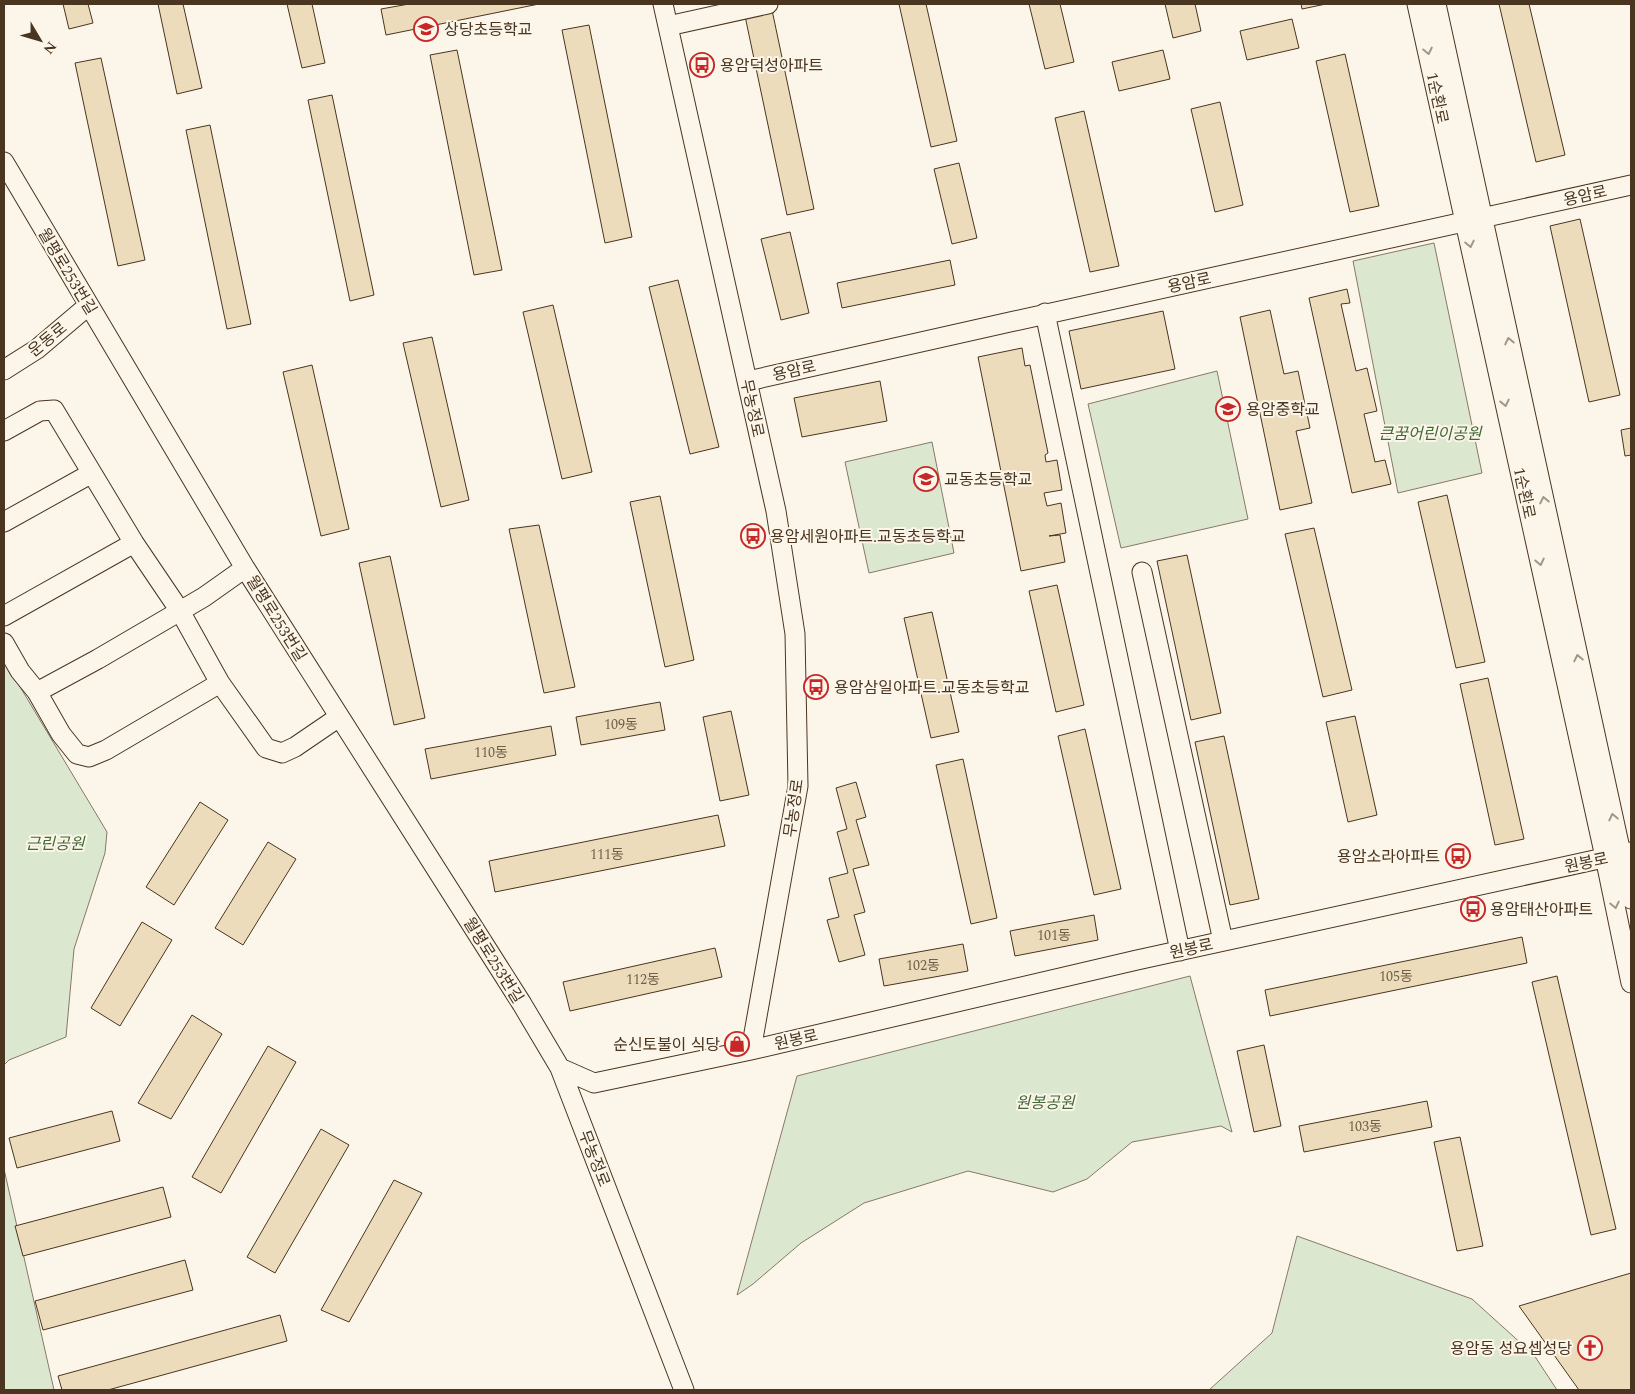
<svg xmlns="http://www.w3.org/2000/svg" width="1635" height="1394" font-family="Spectral,'Noto Sans KR',serif">
  <style>
    .green { fill: #dce7d0; stroke: #887966 }
    .building { fill: #ecdcbc; stroke: #4a3520 }
    .lines { fill: none; stroke-linecap: round; stroke-linejoin: round }
    .minor-casing { stroke: #4a3520; stroke-width: 21 }
    .minor { stroke: #fbf6e9; stroke-width: 19 }
    .oneway { stroke: #a29684 }
    .labels { text-anchor: middle; stroke-width: 4; stroke-linejoin: round; paint-order: stroke }
    .number-label { font-size: 14px; fill: #725f47 }
    .poi-label { font-size: 16px; fill: #4a3520; stroke: #fbf6e9; text-anchor: start }
    .street-label { font-size: 16px; fill: #4a3520; stroke: #fbf6e9 }
    .park-label { font-size: 16px; font-style: italic; fill: #436837; stroke: #fbf6e9 }
  </style>
  <rect width="100%" height="100%" fill="#fbf6e9"/>
  <!-- green -->
  <path class="green" d="M 1434,243 L 1482,473 L 1398,493 L 1353,261 Z
    M 1217,371 L 1248,519 L 1121,548 L 1088,404 Z
    M 932,442 L 954,553 L 869,573 L 845,462 Z
    M 4,660 L 107,832 L 105,853 L 74,949 L 66,1037 L 9,1060 L 4,1065 Z
    M 1190,976 L 1232,1132 L 1221,1126 L 1132,1142 L 1087,1179 L 1053,1192 L 968,1171 L 864,1203 L 801,1243 L 753,1284 L 737,1295 L 797,1076 Z
    M 4,1169 L 54,1390 L 4,1390 Z
    M 1297,1236 L 1472,1299 L 1534,1355 L 1557,1390 L 1209,1390 L 1272,1333 Z"/>
  <!-- building -->
  <path class="building" d="M 63,4 L 88,4 L 93,23 L 69,29 Z
    M 158,4 L 183,4 L 202,88 L 177,94 Z
    M 287,4 L 312,4 L 325,63 L 302,68 Z
    M 409,4 L 539,4 L 386,35 L 381,9 Z
    M 899,4 L 926,4 L 957,141 L 931,147 Z
    M 1029,4 L 1060,4 L 1074,62 L 1045,69 Z
    M 1165,4 L 1195,4 L 1201,31 L 1173,38 Z
    M 1301,4 L 1326,4 L 1302,9 Z
    M 1499,4 L 1529,4 L 1565,155 L 1536,162 Z
    M 772,10 L 814,209 L 787,215 L 745,16 Z
    M 1292,19 L 1299,48 L 1247,60 L 1240,31 Z
    M 589,25 L 632,237 L 605,243 L 562,30 Z
    M 457,50 L 502,270 L 474,275 L 430,55 Z
    M 1163,50 L 1170,79 L 1119,91 L 1112,62 Z
    M 1345,54 L 1379,206 L 1350,212 L 1316,61 Z
    M 101,58 L 145,260 L 118,266 L 75,63 Z
    M 332,95 L 374,295 L 350,301 L 308,100 Z
    M 1220,102 L 1243,205 L 1215,212 L 1191,109 Z
    M 1084,111 L 1119,266 L 1090,272 L 1055,118 Z
    M 210,125 L 251,324 L 227,329 L 186,130 Z
    M 959,163 L 977,238 L 952,244 L 934,169 Z
    M 1580,219 L 1620,395 L 1589,402 L 1550,226 Z
    M 790,232 L 809,313 L 781,320 L 761,239 Z
    M 950,260 L 955,285 L 842,308 L 837,283 Z
    M 678,280 L 719,447 L 690,454 L 649,287 Z
    M 1347,289 L 1350,303 L 1341,304 L 1356,371 L 1367,368 L 1377,411 L 1364,414 L 1375,462 L 1385,460 L 1391,484 L 1352,493 L 1309,298 Z
    M 553,305 L 592,472 L 562,479 L 523,312 Z
    M 1270,310 L 1284,374 L 1298,371 L 1310,428 L 1296,431 L 1312,503 L 1280,510 L 1240,317 Z
    M 1163,311 L 1175,369 L 1081,389 L 1069,331 Z
    M 432,337 L 469,500 L 441,507 L 403,343 Z
    M 1022,348 L 1025,366 L 1030,365 L 1048,453 L 1045,455 L 1046,462 L 1057,460 L 1062,490 L 1044,493 L 1047,506 L 1061,503 L 1066,533 L 1049,536 L 1060,535 L 1065,562 L 1021,571 L 978,357 Z
    M 312,365 L 349,529 L 321,536 L 283,372 Z
    M 880,381 L 887,421 L 802,437 L 794,398 Z
    M 1631,428 L 1631,455 L 1625,456 L 1621,430 Z
    M 1447,495 L 1485,662 L 1456,668 L 1418,502 Z
    M 660,496 L 694,660 L 665,667 L 630,502 Z
    M 539,525 L 575,687 L 544,693 L 509,529 Z
    M 1314,528 L 1352,690 L 1323,697 L 1285,534 Z
    M 1187,555 L 1221,713 L 1191,720 L 1157,561 Z
    M 390,556 L 425,718 L 394,725 L 359,563 Z
    M 1057,585 L 1084,705 L 1056,712 L 1029,591 Z
    M 932,612 L 959,732 L 931,738 L 904,618 Z
    M 1488,678 L 1524,839 L 1495,845 L 1460,684 Z
    M 660,702 L 665,730 L 581,745 L 576,717 Z
    M 731,711 L 749,795 L 720,801 L 703,717 Z
    M 1355,716 L 1377,815 L 1348,822 L 1326,722 Z
    M 551,726 L 556,755 L 431,779 L 425,749 Z
    M 1085,729 L 1121,889 L 1094,895 L 1058,736 Z
    M 1224,736 L 1259,899 L 1230,905 L 1195,742 Z
    M 963,759 L 997,918 L 971,924 L 936,765 Z
    M 856,782 L 866,817 L 856,820 L 869,865 L 853,869 L 865,912 L 854,915 L 865,955 L 839,962 L 827,920 L 839,917 L 829,878 L 848,873 L 837,832 L 847,829 L 836,788 Z
    M 200,802 L 228,820 L 174,905 L 146,887 Z
    M 718,815 L 725,846 L 495,892 L 489,861 Z
    M 268,842 L 296,859 L 243,945 L 215,928 Z
    M 1094,915 L 1098,940 L 1015,956 L 1010,931 Z
    M 142,922 L 172,940 L 120,1026 L 91,1008 Z
    M 1522,937 L 1527,963 L 1270,1016 L 1265,990 Z
    M 963,944 L 968,971 L 884,986 L 879,959 Z
    M 715,948 L 722,977 L 570,1011 L 563,982 Z
    M 1557,976 L 1616,1229 L 1591,1235 L 1532,982 Z
    M 192,1015 L 222,1034 L 171,1119 L 138,1103 Z
    M 1264,1045 L 1281,1126 L 1254,1132 L 1237,1051 Z
    M 268,1046 L 296,1062 L 221,1193 L 192,1177 Z
    M 1427,1101 L 1432,1127 L 1304,1152 L 1299,1126 Z
    M 112,1111 L 120,1141 L 17,1168 L 9,1138 Z
    M 321,1129 L 349,1145 L 275,1273 L 247,1257 Z
    M 1460,1137 L 1483,1246 L 1457,1251 L 1434,1142 Z
    M 394,1180 L 422,1193 L 349,1322 L 321,1310 Z
    M 163,1187 L 171,1217 L 23,1256 L 15,1226 Z
    M 185,1260 L 193,1290 L 43,1330 L 35,1301 Z
    M 1631,1273 L 1631,1390 L 1579,1390 L 1519,1306 Z
    M 280,1315 L 287,1341 L 108,1390 L 62,1390 L 58,1376 Z"/>
  <g class="lines">
    <defs>
      <path id="minor" d="M 663,4 L 776,511 L 795,634 L 798,786 L 751,1050
        M 1417,4 L 1605,857 L 1631,983
        M 1436,4 L 1631,899
        M 668,26 L 768,4
        M 4,162 L 245,568 L 522,1004 L 560,1068 L 684,1390
        M 1045,313 L 1180,951
        M 4,370 L 37,349 L 89,305
        M 748,381 C 1042,314 1337,250 1631,185
        M 4,431 L 40,411 L 54,410 L 134,543 L 180,611 L 220,683 L 266,748 L 282,753 L 295,747 L 339,717
        M 4,522 L 92,473
        M 1142,572 L 1223,941
        M 4,616 L 134,543
        M 4,643 L 20,671 L 37,692 L 61,734 L 77,754 L 89,757 L 106,750 L 220,683
        M 37,692 L 98,659 L 204,597 L 245,568
        M 560,1068 L 594,1083 L 751,1050 L 1137,960 L 1631,852"/>
    </defs>
    <!-- minor casing -->
    <use href="#minor" class="minor-casing"/>
    <!-- minor -->
    <use href="#minor" class="minor"/>
  </g>
  <!-- one-way arrows -->
  <defs><path id="oneway-chevron" d="M-2-3.5L2.5 0L-2 3.5" fill="none" stroke-width="1.6" stroke-linecap="round" stroke-linejoin="round" transform="scale(1.25)"/></defs>
  <g class="oneway">
    <use href="#oneway-chevron" transform="translate(1428 51) rotate(78)"/>
    <use href="#oneway-chevron" transform="translate(1470 244) rotate(78)"/>
    <use href="#oneway-chevron" transform="translate(1509 341) rotate(-102)"/>
    <use href="#oneway-chevron" transform="translate(1505 403) rotate(78)"/>
    <use href="#oneway-chevron" transform="translate(1544 500) rotate(-102)"/>
    <use href="#oneway-chevron" transform="translate(1540 562) rotate(78)"/>
    <use href="#oneway-chevron" transform="translate(1578 658) rotate(-102)"/>
    <use href="#oneway-chevron" transform="translate(1613 817) rotate(-102)"/>
    <use href="#oneway-chevron" transform="translate(1615 905) rotate(78)"/>
  </g>
  <!-- icons -->
  <defs>
    <symbol id="school-ring" viewBox="-11 -11 22 22"><circle r="9.5" fill="#fbf6e9" stroke="#c62828" stroke-width="1.5"/><path d="M0-5L7-2L0 1L-7-2ZM-4 1L0 2.5L4 1V4Q0 6-4 4Z" fill="#c62828"/></symbol>
    <symbol id="bus-ring" viewBox="-11 -11 22 22"><circle r="9.5" fill="#fbf6e9" stroke="#c62828" stroke-width="1.5"/><path d="M-5-6H5V4H4V6H2V4H-2V6H-4V4H-5ZM-3.5-4V0h7V-4ZM-3.5 1.2v1.5H-2V1.2ZM2 1.2v1.5H3.5V1.2Z" fill="#c62828"/></symbol>
    <symbol id="shop-ring" viewBox="-11 -11 22 22"><circle r="9.5" fill="#fbf6e9" stroke="#c62828" stroke-width="1.5"/><path d="M-5-2.5h2.3a2.7 3.5 0 0 1 5.4 0H5L5.5 6h-11ZM-1.5-2.5h3a1.5 2.3 0 0 0-3 0Z" fill="#c62828"/></symbol>
    <symbol id="church-ring" viewBox="-11 -11 22 22"><circle r="9.5" fill="#fbf6e9" stroke="#c62828" stroke-width="1.5"/><path d="M-1.2-6h2.4v3.5h3.3v2.4h-3.3V6h-2.4V-.1h-3.3v-2.4h3.3Z" fill="#c62828"/></symbol>
  </defs>
  <g fill-rule="evenodd">
    <use href="#school-ring" x="412" y="15" width="28" height="28"/>
    <use href="#bus-ring" x="688" y="51" width="28" height="28"/>
    <use href="#school-ring" x="1214" y="395" width="28" height="28"/>
    <use href="#school-ring" x="912" y="465" width="28" height="28"/>
    <use href="#bus-ring" x="739" y="522" width="28" height="28"/>
    <use href="#bus-ring" x="802" y="673" width="28" height="28"/>
    <use href="#bus-ring" x="1444" y="842" width="28" height="28"/>
    <use href="#bus-ring" x="1459" y="895" width="28" height="28"/>
    <use href="#shop-ring" x="723" y="1030" width="28" height="28"/>
    <use href="#church-ring" x="1576" y="1334" width="28" height="28"/>
  </g>
  <g class="labels">
    <!-- number labels -->
    <g class="number-label">
      <text x="621" y="729">109동</text>
      <text x="491" y="757">110동</text>
      <text x="607" y="859">111동</text>
      <text x="1054" y="940">101동</text>
      <text x="923" y="970">102동</text>
      <text x="1396" y="981">105동</text>
      <text x="643" y="984">112동</text>
      <text x="1365" y="1131">103동</text>
    </g>
    <!-- poi labels -->
    <g class="poi-label">
      <text x="444" y="35">상당초등학교</text>
      <text x="720" y="71">용암덕성아파트</text>
      <text x="1246" y="415">용암중학교</text>
      <text x="944" y="485">교동초등학교</text>
      <text x="770" y="542">용암세원아파트.교동초등학교</text>
      <text x="834" y="693">용암삼일아파트.교동초등학교</text>
      <text x="1440" y="862" text-anchor="end">용암소라아파트</text>
      <text x="1490" y="915">용암태산아파트</text>
      <text x="720" y="1050" text-anchor="end">순신토불이 식당</text>
      <text x="1572" y="1354" text-anchor="end">용암동 성요셉성당</text>
    </g>
    <!-- street labels -->
    <g class="street-label">
      <text transform="translate(1438 98) rotate(78)" y="6">1순환로</text>
      <text transform="translate(1585 195) rotate(-13)" y="6">용암로</text>
      <text transform="translate(68 271) rotate(59)" y="6">월평로253번길</text>
      <text transform="translate(1189 282) rotate(-12)" y="6">용암로</text>
      <text transform="translate(47 339) rotate(-39)" y="6">운동로</text>
      <text transform="translate(794 370) rotate(-13)" y="6">용암로</text>
      <text transform="translate(753 408) rotate(78)" y="6">무농정로</text>
      <text transform="translate(1525 493) rotate(78)" y="6">1순환로</text>
      <text transform="translate(277 618) rotate(58)" y="6">월평로253번길</text>
      <text transform="translate(793 808) rotate(-82)" y="6">무농정로</text>
      <text transform="translate(1586 862) rotate(-12)" y="6">원봉로</text>
      <text transform="translate(1191 948) rotate(-12)" y="6">원봉로</text>
      <text transform="translate(494 960) rotate(58)" y="6">월평로253번길</text>
      <text transform="translate(796 1039) rotate(-13)" y="6">원봉로</text>
      <text transform="translate(595 1158) rotate(69)" y="6">무농정로</text>
    </g>
    <!-- park labels -->
    <g class="park-label">
      <text x="1430" y="439">큰꿈어린이공원</text>
      <text x="55" y="849">근린공원</text>
      <text x="1045" y="1108">원봉공원</text>
    </g>
  </g>
  <!-- border -->
  <rect width="1635" height="1394" fill="none" stroke="#4a3520" stroke-width="10"/>
  <!-- north arrow -->
  <g transform="translate(40 40) rotate(128)" stroke="#fbf6e9" stroke-width="4" paint-order="stroke">
  <path d="M0-4L9 19L0 12L-9 19Z" fill="#4a3520"/>
  <text y="-8" font-size="14" font-weight="bold" text-anchor="middle" fill="#4a3520">N</text>
  </g>
</svg>
